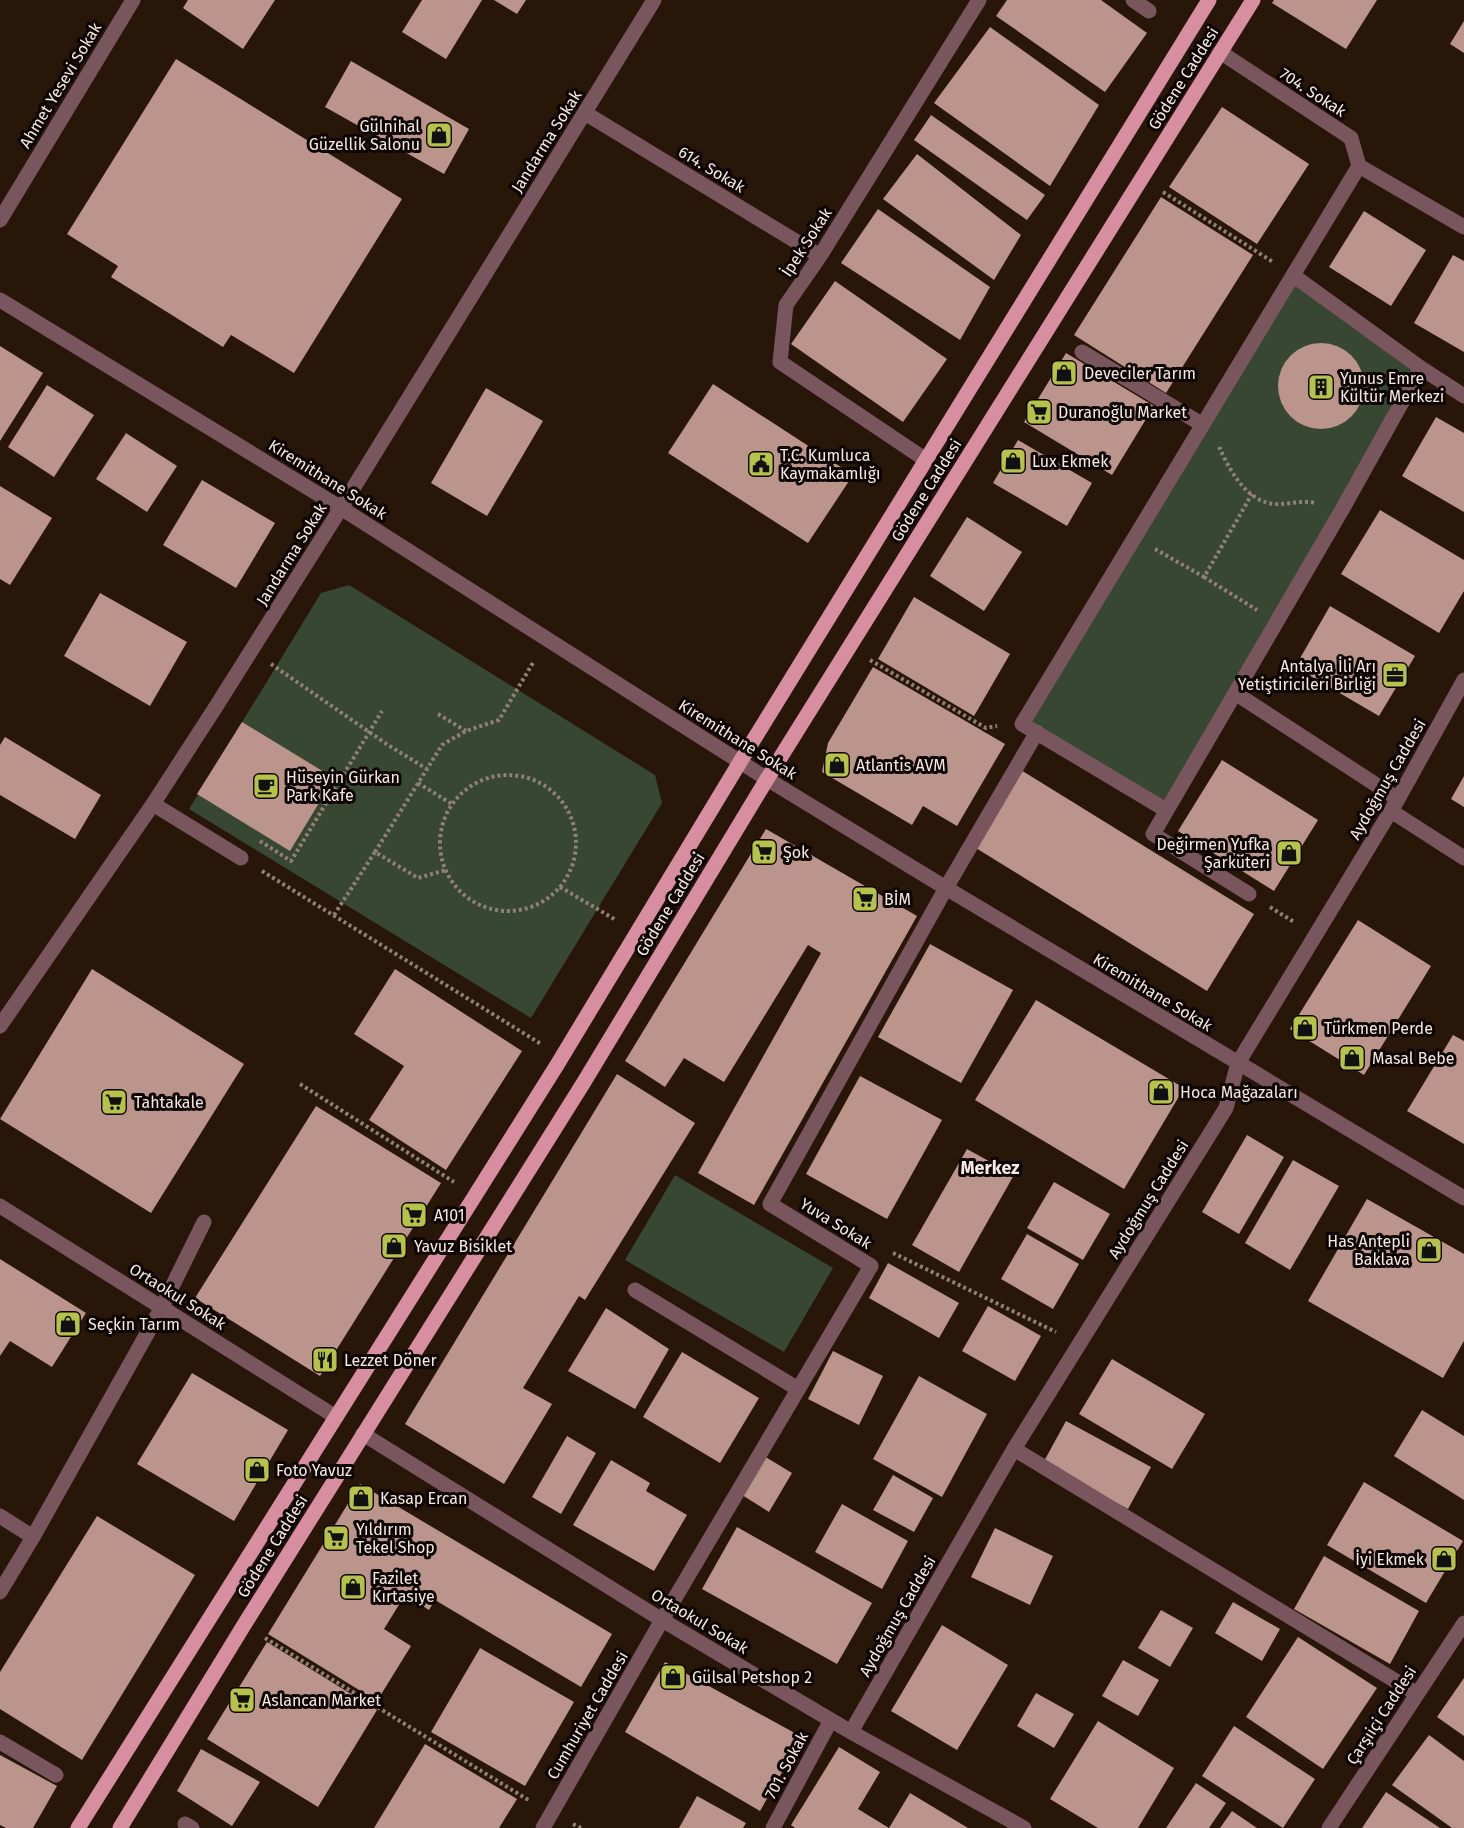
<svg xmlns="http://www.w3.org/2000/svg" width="1464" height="1828" font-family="'Fira Sans',sans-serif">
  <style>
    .green { fill: #384731 }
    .building { fill: #bb948b }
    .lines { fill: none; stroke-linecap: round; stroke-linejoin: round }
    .path { stroke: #908076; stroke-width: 4; stroke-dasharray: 3 3; stroke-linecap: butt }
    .minor { stroke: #79555e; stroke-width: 15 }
    .major { stroke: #d88ea1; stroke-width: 15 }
    .labels { text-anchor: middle; stroke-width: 6; stroke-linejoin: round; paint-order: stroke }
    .street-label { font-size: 16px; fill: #f8eae2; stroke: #0b0402 }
    .poi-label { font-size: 16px; fill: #f8eae2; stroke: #0b0402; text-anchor: start }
    .neighbourhood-label { font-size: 18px; font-weight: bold; fill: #f8eae2; stroke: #0b0402 }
  </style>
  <rect width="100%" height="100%" fill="#281609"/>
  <!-- green -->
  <path class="green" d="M 1294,276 L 1421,368 L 1166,810 L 1022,724 Z
    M 349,585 L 655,775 L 662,803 L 531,1018 L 189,809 L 321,593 Z
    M 675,1175 L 833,1268 L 784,1352 L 625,1260 Z"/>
  <!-- building -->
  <path class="building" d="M 188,0 L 275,0 L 243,49 L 183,8 Z
    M 422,0 L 482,0 L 446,59 L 402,32 Z
    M 494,0 L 526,0 L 517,14 Z
    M 1007,0 L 1101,0 L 1147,33 L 1105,92 L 996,16 Z
    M 1274,0 L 1377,0 L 1346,49 L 1272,3 Z
    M 1464,21 L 1464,53 L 1450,44 Z
    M 990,27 L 1099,105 L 1050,186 L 934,103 Z
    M 176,59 L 402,199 L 294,373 L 231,335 L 223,347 L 111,277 L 118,266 L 67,234 Z
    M 351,61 L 469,129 L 444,174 L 325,107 Z
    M 1222,107 L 1309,164 L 1257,244 L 1169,187 Z
    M 931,115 L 1045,195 L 1027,220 L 914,140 Z
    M 917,154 L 1021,235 L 994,280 L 883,199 Z
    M 1161,197 L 1253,255 L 1166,393 L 1074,335 Z
    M 878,209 L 990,287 L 960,340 L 841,263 Z
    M 1364,211 L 1426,250 L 1391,306 L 1329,267 Z
    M 1453,255 L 1464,261 L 1464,352 L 1414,323 Z
    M 835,281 L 947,359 L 903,422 L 791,344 Z
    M1278 386a43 43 0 1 1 86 0a43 43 0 1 1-86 0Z
    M 0,346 L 43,373 L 0,441 Z
    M 1066,353 L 1154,406 L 1112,475 L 1024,422 Z
    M 713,384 L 853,475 L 808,543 L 668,453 Z
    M 47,385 L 94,415 L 54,477 L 8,447 Z
    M 486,388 L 543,421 L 487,516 L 431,483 Z
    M 1436,417 L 1464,433 L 1464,512 L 1402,476 Z
    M 126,433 L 177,466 L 147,512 L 96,479 Z
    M 1018,440 L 1092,483 L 1067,526 L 993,483 Z
    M 202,480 L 275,523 L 236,588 L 163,545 Z
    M 0,486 L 52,518 L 10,585 L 0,579 Z
    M 1380,510 L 1464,560 L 1464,591 L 1439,633 L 1341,574 Z
    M 967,517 L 1022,552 L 984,611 L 930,576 Z
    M 100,593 L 187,642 L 150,706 L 64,656 Z
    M 914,597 L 1010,654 L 974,716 L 878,659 Z
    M 1330,606 L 1415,656 L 1379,716 L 1295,667 Z
    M 873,667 L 1005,744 L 957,826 L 923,806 L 912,825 L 822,772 L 828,743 Z
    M 242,722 L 334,778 L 290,851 L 197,794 Z
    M 5,737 L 101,795 L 75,839 L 0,795 L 0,745 Z
    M 1222,760 L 1318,820 L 1274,891 L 1178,831 Z
    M 1016,767 L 1254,914 L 1207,991 L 971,845 Z
    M 1464,776 L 1464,807 L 1451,799 Z
    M 766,829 L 917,916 L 754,1205 L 698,1173 L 821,953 L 808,945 L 724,1082 L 684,1058 L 665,1087 L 625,1061 Z
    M 1358,920 L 1431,966 L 1364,1075 L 1290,1029 Z
    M 930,944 L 1013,990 L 961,1083 L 878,1037 Z
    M 92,969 L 244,1064 L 151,1213 L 0,1119 Z
    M 395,969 L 522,1051 L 446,1170 L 369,1120 L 404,1066 L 354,1034 Z
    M 1036,1000 L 1184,1088 L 1124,1189 L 975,1100 Z
    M 1453,1035 L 1464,1041 L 1464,1144 L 1407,1111 Z
    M 617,1074 L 695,1123 L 585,1300 L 579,1296 L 523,1388 L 552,1404 L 504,1484 L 405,1424 Z
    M 860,1076 L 942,1120 L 887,1219 L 806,1174 Z
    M 316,1106 L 441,1183 L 320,1376 L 195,1298 Z
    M 1247,1135 L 1284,1157 L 1239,1234 L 1202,1212 Z
    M 967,1149 L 1014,1175 L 959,1272 L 912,1245 Z
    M 1293,1160 L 1339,1186 L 1290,1270 L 1245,1243 Z
    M 1054,1182 L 1110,1214 L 1083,1260 L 1027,1228 Z
    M 1367,1199 L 1464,1254 L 1464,1341 L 1443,1378 L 1308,1301 Z
    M 1027,1234 L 1079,1264 L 1053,1309 L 1001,1279 Z
    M 0,1259 L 86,1313 L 52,1367 L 10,1341 L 0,1356 Z
    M 888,1263 L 959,1303 L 939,1338 L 869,1298 Z
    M 988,1306 L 1041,1336 L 1015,1381 L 962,1351 Z
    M 606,1308 L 669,1349 L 635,1409 L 568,1371 Z
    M 833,1351 L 883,1376 L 859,1425 L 808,1399 Z
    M 682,1352 L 759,1398 L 720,1463 L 643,1417 Z
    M 1112,1359 L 1205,1414 L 1172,1469 L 1079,1414 Z
    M 192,1373 L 288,1430 L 234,1521 L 137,1464 Z
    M 919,1376 L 987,1414 L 942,1497 L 873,1459 Z
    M 1422,1410 L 1464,1436 L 1464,1500 L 1394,1456 Z
    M 1066,1421 L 1151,1467 L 1128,1509 L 1043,1463 Z
    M 567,1436 L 596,1453 L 561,1514 L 532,1497 Z
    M 764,1456 L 792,1473 L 769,1512 L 742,1495 Z
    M 611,1460 L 650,1483 L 646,1491 L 687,1515 L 654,1571 L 573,1525 Z
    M 893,1475 L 933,1498 L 914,1532 L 873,1510 Z
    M 1364,1482 L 1463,1541 L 1426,1603 L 1327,1545 Z
    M 360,1484 L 612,1634 L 581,1687 L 435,1600 L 429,1610 L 405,1595 L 384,1629 L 411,1646 L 377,1701 L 268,1634 Z
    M 842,1504 L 908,1541 L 882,1589 L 815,1552 Z
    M 97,1516 L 195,1575 L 82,1760 L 0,1709 L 0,1672 Z
    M 737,1527 L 872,1603 L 837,1664 L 702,1589 Z
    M 995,1528 L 1053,1556 L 1030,1605 L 971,1577 Z
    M 1324,1556 L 1419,1611 L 1390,1664 L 1294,1609 Z
    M 1233,1602 L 1280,1629 L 1262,1661 L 1215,1633 Z
    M 1161,1610 L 1193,1628 L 1170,1667 L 1138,1648 Z
    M 942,1625 L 1008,1665 L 957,1750 L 891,1711 Z
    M 1298,1637 L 1377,1688 L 1323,1769 L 1246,1717 Z
    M 267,1642 L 377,1710 L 318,1807 L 207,1739 Z
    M 480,1648 L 574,1702 L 525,1786 L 431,1732 Z
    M 1123,1660 L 1159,1680 L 1138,1716 L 1102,1696 Z
    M 665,1662 L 802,1737 L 760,1811 L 625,1732 Z
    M 1464,1678 L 1464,1736 L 1437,1717 Z
    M 1036,1693 L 1074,1714 L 1054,1748 L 1017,1726 Z
    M 1098,1721 L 1174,1768 L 1138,1828 L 1098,1828 L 1050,1799 Z
    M 1234,1726 L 1315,1779 L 1283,1828 L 1202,1776 Z
    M 1429,1735 L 1464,1761 L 1464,1828 L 1452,1828 L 1392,1785 Z
    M 425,1744 L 517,1799 L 499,1828 L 374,1828 Z
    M 839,1747 L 880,1772 L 858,1809 L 889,1828 L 795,1828 L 791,1825 Z
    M 201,1749 L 260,1782 L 232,1826 L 177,1791 Z
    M 0,1755 L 57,1786 L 33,1828 L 6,1828 L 0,1825 Z
    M 1196,1783 L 1226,1803 L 1209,1828 L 1166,1828 Z
    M 1386,1792 L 1440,1828 L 1362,1828 Z
    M 910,1793 L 968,1828 L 889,1828 Z
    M 697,1796 L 746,1823 L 743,1828 L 679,1828 Z
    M 1232,1811 L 1257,1828 L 1220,1828 Z"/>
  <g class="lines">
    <!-- path -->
    <path class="path" d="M 1163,192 L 1273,262
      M 1219,447 C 1230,470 1245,500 1273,504 C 1287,505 1300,500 1316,503
      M 1155,549 L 1204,577 L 1252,494
      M 1204,577 L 1257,610
      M 870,660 L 986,728 L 997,726
      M 271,664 L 388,745 L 427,769
      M 438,714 L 466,731
      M440 843a68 68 0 1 1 136 0a68 68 0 1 1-136 0Z
      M 418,783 L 452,804
      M 260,841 L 291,861 L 382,711
      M 375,852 L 442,745 L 466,731 L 499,720 L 534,661
      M 262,871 L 541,1044
      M 560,887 L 616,920
      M 1270,907 L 1294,922
      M 334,915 L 375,852 L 418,878 L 446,870
      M 300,1084 L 454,1182
      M 893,1253 L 1056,1332
      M 265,1638 L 530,1801
      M 573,1824 L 581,1828"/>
    <!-- minor -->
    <path class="minor" d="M 1133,0 L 1149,11
      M 1220,52 L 1351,138 L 1359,166 L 1464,227
      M 585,113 L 820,256
      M 0,220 L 133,0
      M 1294,276 L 1421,368 L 1464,396
      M 0,300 L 341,508 L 767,779 L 946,888 L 1464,1198
      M 1082,352 L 1203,425
      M 926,460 L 780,362 L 786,305 L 820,256 L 979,0
      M 1235,693 L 1398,799
      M 153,804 L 241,858
      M 1166,810 L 1022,724 L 1359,166
      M 1391,811 L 1464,858
      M 1249,894 L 1153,834 L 1343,508 L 1421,368
      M 0,1026 L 153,804 L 217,705 L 341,508 L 654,0
      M 0,1206 L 336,1417
      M 635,1290 L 798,1389
      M 363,1434 L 662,1620 L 851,1732 L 1024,1828
      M 1014,1449 L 1417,1694
      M 0,1516 L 33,1537
      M 0,1592 L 33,1537 L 162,1307 L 204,1222
      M 851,1732 L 1014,1449 L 1226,1108 L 1238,1063 L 1398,799 L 1464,680
      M 0,1742 L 56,1775
      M 185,1824 L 192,1828
      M 543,1828 L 662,1620 L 871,1266 L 770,1204 L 946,888 L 1037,732
      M 773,1828 L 831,1720
      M 1329,1828 L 1464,1623"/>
    <!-- major -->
    <path class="major" d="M 78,1828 L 557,1065 L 740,762 L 1209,0
      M 120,1828 L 244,1625 L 584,1082 L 767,779 L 1253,0"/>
  </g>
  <!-- icons -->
  <defs>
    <symbol id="shop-square" viewBox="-11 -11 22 22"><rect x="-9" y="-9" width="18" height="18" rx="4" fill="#b6c249" stroke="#0b0402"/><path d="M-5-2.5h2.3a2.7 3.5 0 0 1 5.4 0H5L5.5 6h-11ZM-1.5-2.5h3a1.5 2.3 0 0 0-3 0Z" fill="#111"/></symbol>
    <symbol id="building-square" viewBox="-11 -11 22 22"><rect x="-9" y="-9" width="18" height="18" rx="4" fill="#b6c249" stroke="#0b0402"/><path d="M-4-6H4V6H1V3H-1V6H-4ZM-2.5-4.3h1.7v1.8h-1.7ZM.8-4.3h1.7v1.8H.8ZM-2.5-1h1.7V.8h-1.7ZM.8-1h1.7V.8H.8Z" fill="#111"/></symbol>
    <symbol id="supermarket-square" viewBox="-11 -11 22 22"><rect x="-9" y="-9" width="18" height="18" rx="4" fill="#b6c249" stroke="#0b0402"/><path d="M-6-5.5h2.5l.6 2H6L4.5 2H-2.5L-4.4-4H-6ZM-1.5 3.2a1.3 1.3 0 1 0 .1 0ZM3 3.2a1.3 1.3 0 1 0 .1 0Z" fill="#111"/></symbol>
    <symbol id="civic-square" viewBox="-11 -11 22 22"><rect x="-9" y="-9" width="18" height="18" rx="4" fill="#b6c249" stroke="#0b0402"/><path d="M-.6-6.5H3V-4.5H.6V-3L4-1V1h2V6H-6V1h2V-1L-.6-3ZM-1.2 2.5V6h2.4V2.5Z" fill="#111"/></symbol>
    <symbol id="office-square" viewBox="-11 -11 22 22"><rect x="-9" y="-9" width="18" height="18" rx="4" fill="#b6c249" stroke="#0b0402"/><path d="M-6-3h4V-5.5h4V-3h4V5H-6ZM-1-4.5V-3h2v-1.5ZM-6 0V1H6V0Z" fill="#111"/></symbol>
    <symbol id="cafe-square" viewBox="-11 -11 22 22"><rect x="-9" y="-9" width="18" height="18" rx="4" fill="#b6c249" stroke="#0b0402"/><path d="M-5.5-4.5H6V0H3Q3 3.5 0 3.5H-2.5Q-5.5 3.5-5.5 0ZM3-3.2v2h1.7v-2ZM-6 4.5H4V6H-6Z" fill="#111"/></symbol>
    <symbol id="restaurant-square" viewBox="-11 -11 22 22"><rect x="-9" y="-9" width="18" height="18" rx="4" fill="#b6c249" stroke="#0b0402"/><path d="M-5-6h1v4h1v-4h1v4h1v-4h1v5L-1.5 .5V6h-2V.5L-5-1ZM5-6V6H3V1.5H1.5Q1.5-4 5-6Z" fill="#111"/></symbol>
  </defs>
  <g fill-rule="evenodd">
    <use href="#shop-square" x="424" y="120" width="30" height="30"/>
    <use href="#shop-square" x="1049" y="358" width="30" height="30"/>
    <use href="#building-square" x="1306" y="372" width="30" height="30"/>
    <use href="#supermarket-square" x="1024" y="397" width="30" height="30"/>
    <use href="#shop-square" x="998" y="446" width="30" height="30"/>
    <use href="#civic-square" x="746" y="449" width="30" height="30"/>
    <use href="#office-square" x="1380" y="660" width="30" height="30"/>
    <use href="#shop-square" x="822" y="750" width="30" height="30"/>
    <use href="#cafe-square" x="251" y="771" width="30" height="30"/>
    <use href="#supermarket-square" x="749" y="837" width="30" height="30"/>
    <use href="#shop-square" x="1274" y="838" width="30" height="30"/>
    <use href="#supermarket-square" x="850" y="884" width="30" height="30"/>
    <use href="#shop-square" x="1290" y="1013" width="30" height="30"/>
    <use href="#shop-square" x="1337" y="1043" width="30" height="30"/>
    <use href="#shop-square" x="1146" y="1077" width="30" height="30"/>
    <use href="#supermarket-square" x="99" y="1087" width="30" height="30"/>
    <use href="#supermarket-square" x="399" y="1200" width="30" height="30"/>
    <use href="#shop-square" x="379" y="1231" width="30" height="30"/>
    <use href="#shop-square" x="1414" y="1235" width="30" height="30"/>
    <use href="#shop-square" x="53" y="1309" width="30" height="30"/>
    <use href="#restaurant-square" x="310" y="1345" width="30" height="30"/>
    <use href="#shop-square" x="242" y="1455" width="30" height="30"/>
    <use href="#shop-square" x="346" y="1483" width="30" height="30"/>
    <use href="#supermarket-square" x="321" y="1523" width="30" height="30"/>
    <use href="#shop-square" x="1429" y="1544" width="30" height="30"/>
    <use href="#shop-square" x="338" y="1572" width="30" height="30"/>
    <use href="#shop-square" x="658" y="1662" width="30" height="30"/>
    <use href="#supermarket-square" x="227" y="1685" width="30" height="30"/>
  </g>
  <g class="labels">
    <!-- street labels -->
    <g class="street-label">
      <text transform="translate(1183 78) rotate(-58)" y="6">Gödene Caddesi</text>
      <text transform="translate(60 85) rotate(-59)" y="6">Ahmet Yesevi Sokak</text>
      <text transform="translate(1313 92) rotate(33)" y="6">704. Sokak</text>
      <text transform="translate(546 141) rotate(-58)" y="6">Jandarma Sokak</text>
      <text transform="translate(712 169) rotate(31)" y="6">614. Sokak</text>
      <text transform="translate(806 242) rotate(-57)" y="6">İpek Sokak</text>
      <text transform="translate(328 479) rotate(32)" y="6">Kiremithane Sokak</text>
      <text transform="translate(926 490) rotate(-58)" y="6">Gödene Caddesi</text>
      <text transform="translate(291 554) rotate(-58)" y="6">Jandarma Sokak</text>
      <text transform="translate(738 739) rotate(32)" y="6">Kiremithane Sokak</text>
      <text transform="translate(1387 779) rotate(-60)" y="6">Aydoğmuş Caddesi</text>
      <text transform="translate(670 904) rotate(-59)" y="6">Gödene Caddesi</text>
      <text transform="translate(1153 992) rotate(31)" y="6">Kiremithane Sokak</text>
      <text transform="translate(1148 1199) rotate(-58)" y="6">Aydoğmuş Caddesi</text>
      <text transform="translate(836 1223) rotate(32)" y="6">Yuva Sokak</text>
      <text transform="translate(178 1296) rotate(32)" y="6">Ortaokul Sokak</text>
      <text transform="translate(272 1546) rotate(-58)" y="6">Gödene Caddesi</text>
      <text transform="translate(897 1616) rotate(-60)" y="6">Aydoğmuş Caddesi</text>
      <text transform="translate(700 1621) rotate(31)" y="6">Ortaokul Sokak</text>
      <text transform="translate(587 1715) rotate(-60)" y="6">Cumhuriyet Caddesi</text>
      <text transform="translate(1381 1715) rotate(-57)" y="6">Çarşıiçi Caddesi</text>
      <text transform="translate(786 1765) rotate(-62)" y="6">701. Sokak</text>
    </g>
    <!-- poi labels -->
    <g class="poi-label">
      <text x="420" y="132" text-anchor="end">Gülnihal<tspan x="420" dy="18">Güzellik Salonu</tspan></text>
      <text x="1084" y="379">Deveciler Tarım</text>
      <text x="1340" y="384">Yunus Emre<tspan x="1340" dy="18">Kültür Merkezi</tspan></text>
      <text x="1058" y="418">Duranoğlu Market</text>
      <text x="780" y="461">T.C. Kumluca<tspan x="780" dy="18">Kaymakamlığı</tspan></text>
      <text x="1032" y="467">Lux Ekmek</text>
      <text x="1376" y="672" text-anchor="end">Antalya İli Arı<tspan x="1376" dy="18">Yetiştiricileri Birliği</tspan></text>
      <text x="856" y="771">Atlantis AVM</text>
      <text x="286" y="783">Hüseyin Gürkan<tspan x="286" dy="18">Park Kafe</tspan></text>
      <text x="1270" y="850" text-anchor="end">Değirmen Yufka<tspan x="1270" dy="18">Şarküteri</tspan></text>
      <text x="783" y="858">Şok</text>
      <text x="884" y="905">BİM</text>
      <text x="1324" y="1034">Türkmen Perde</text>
      <text x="1372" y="1064">Masal Bebe</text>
      <text x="1180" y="1098">Hoca Mağazaları</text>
      <text x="134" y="1108">Tahtakale</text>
      <text x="434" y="1221">A101</text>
      <text x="1410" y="1247" text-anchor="end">Has Antepli<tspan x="1410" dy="18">Baklava</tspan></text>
      <text x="414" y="1252">Yavuz Bisiklet</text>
      <text x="88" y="1330">Seçkin Tarım</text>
      <text x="344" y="1366">Lezzet Döner</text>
      <text x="276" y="1476">Foto Yavuz</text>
      <text x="380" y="1504">Kasap Ercan</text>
      <text x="356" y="1535">Yıldırım<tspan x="356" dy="18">Tekel Shop</tspan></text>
      <text x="1424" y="1565" text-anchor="end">İyi Ekmek</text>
      <text x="372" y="1584">Fazilet<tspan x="372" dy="18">Kırtasiye</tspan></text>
      <text x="692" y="1683">Gülsal Petshop 2</text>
      <text x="262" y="1706">Aslancan Market</text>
    </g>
    <!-- neighbourhood labels -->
    <g class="neighbourhood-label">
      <text x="990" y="1174">Merkez</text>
    </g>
  </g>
</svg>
